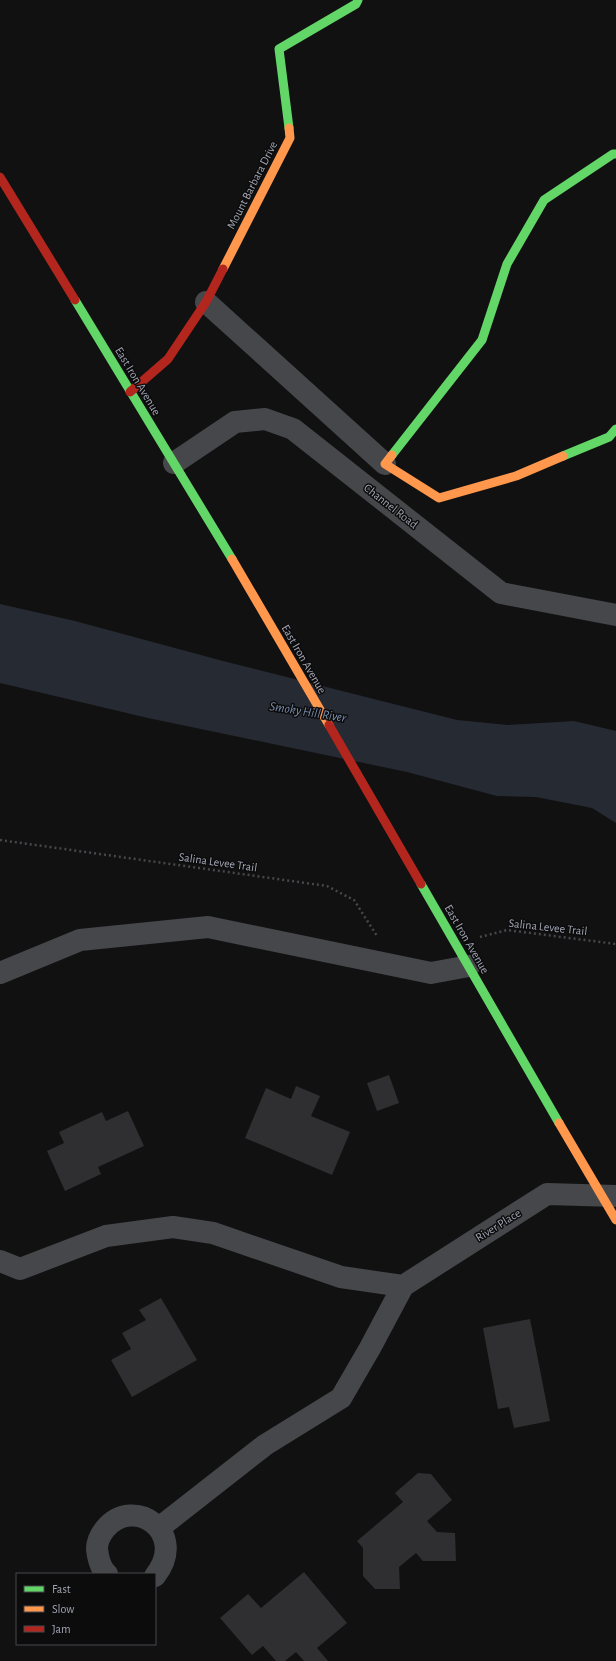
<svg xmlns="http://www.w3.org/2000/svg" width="616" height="1661" font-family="'Alegreya Sans',sans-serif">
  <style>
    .water { fill: #262a32 }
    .building { fill: #2f2f31 }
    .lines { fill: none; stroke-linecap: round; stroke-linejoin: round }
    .path { stroke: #47474c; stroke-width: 2.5; stroke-dasharray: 2 3; stroke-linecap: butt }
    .street { stroke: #46474a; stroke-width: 22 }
    .fast { stroke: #63d668; stroke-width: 9 }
    .slow { stroke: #ff974d; stroke-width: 9 }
    .jam { stroke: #b3261e; stroke-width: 9 }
    .labels { text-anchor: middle; stroke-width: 3; stroke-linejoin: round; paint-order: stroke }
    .street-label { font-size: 12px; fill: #a2a5b3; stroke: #0c0c0d }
    .water-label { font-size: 13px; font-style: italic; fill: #798eae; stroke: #0c0c0d }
  </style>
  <rect width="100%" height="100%" fill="#111112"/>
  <!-- water -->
  <path class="water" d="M 0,604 L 75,621 L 223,661 L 457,720 L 508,725 L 574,721 L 616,731 L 616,823 L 592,808 L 536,797 L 497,796 L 407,772 L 148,718 L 0,683 Z"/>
  <!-- building -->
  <path class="building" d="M 389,1075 L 399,1103 L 377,1111 L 367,1083 Z
    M 296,1086 L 320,1096 L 311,1116 L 350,1132 L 332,1175 L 245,1138 L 266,1088 L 291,1099 Z
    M 128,1111 L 144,1146 L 98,1167 L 101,1174 L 65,1191 L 47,1151 L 64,1143 L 59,1132 L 102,1112 L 106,1121 Z
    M 161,1298 L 197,1360 L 132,1397 L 111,1360 L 131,1349 L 122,1333 L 146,1320 L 139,1310 Z
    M 530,1319 L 550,1421 L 514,1428 L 509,1407 L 498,1409 L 483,1328 Z
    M 418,1473 L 431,1474 L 452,1500 L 427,1521 L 437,1532 L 455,1533 L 456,1561 L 423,1561 L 416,1553 L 399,1567 L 400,1589 L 375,1589 L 363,1576 L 363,1548 L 357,1541 L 403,1502 L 395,1493 Z
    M 304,1572 L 347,1623 L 317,1648 L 328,1661 L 304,1661 L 296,1652 L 285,1661 L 276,1661 L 263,1646 L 252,1655 L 220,1618 L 248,1594 L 261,1608 Z"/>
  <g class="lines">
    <!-- path -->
    <path class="path" d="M 0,840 L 327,886 L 354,900 L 377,936
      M 480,937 L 507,930 L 616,944"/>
    <!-- street -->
    <path class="street" d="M 206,302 L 385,464
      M 174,463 L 235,422 L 265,419 L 293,429 L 501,593 L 616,615
      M 0,973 L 80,940 L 208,927 L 431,973 L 469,966
      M 0,1261 L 20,1269 L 106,1236 L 173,1227 L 213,1233 L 341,1277 L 403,1286
      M 403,1286 L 547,1194 L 616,1196
      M 159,1528 L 265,1445 L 341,1398 L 370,1348 L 403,1286
      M 107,1574 C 100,1568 98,1558 97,1549 C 97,1542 101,1534 105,1529 C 134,1494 189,1533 155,1576"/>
    <!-- fast -->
    <path class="fast" d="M 289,128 L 279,49 L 356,4 L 358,0
      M 75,300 L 232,559
      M 392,455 L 482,340 L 507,264 L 544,200 L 613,154 L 616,154
      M 563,456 L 609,437 L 616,429
      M 421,884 L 559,1123"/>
    <!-- slow -->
    <path class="slow" d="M 223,269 L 290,138 L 289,128
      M 392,455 L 385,464 L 439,498 L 516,476 L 563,456
      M 232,559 L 329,725
      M 559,1123 L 616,1220"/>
    <!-- jam -->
    <path class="jam" d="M 0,177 L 75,300
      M 130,392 L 168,359 L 206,302 L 223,269
      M 329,725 L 421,884"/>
  </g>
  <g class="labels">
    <!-- street labels -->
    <g class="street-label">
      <text transform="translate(252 185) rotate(-63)" y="4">Mount Barbara Drive</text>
      <text transform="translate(138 381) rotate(59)" y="4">East Iron Avenue</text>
      <text transform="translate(391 506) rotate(38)" y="4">Channel Road</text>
      <text transform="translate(304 659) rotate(60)" y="4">East Iron Avenue</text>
      <text transform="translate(218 862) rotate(8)" y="4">Salina Levee Trail</text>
      <text transform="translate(548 927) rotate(6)" y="4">Salina Levee Trail</text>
      <text transform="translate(467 939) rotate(60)" y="4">East Iron Avenue</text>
      <text transform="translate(498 1225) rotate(-32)" y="4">River Place</text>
    </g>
    <!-- water labels -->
    <g class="water-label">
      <text transform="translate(308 711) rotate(9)" y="5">Smoky Hill River</text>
    </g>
  </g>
  <!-- legend -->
  <rect x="16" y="1573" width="140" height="72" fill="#0c0c0d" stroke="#48494f"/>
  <rect x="24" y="1586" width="20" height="6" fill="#63d668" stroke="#48494f"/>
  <text x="52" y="1593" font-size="12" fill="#a2a5b3">Fast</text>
  <rect x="24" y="1606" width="20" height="6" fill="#ff974d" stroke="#48494f"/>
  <text x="52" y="1613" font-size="12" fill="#a2a5b3">Slow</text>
  <rect x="24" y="1626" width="20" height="6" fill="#b3261e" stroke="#48494f"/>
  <text x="52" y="1633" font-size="12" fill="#a2a5b3">Jam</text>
</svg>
